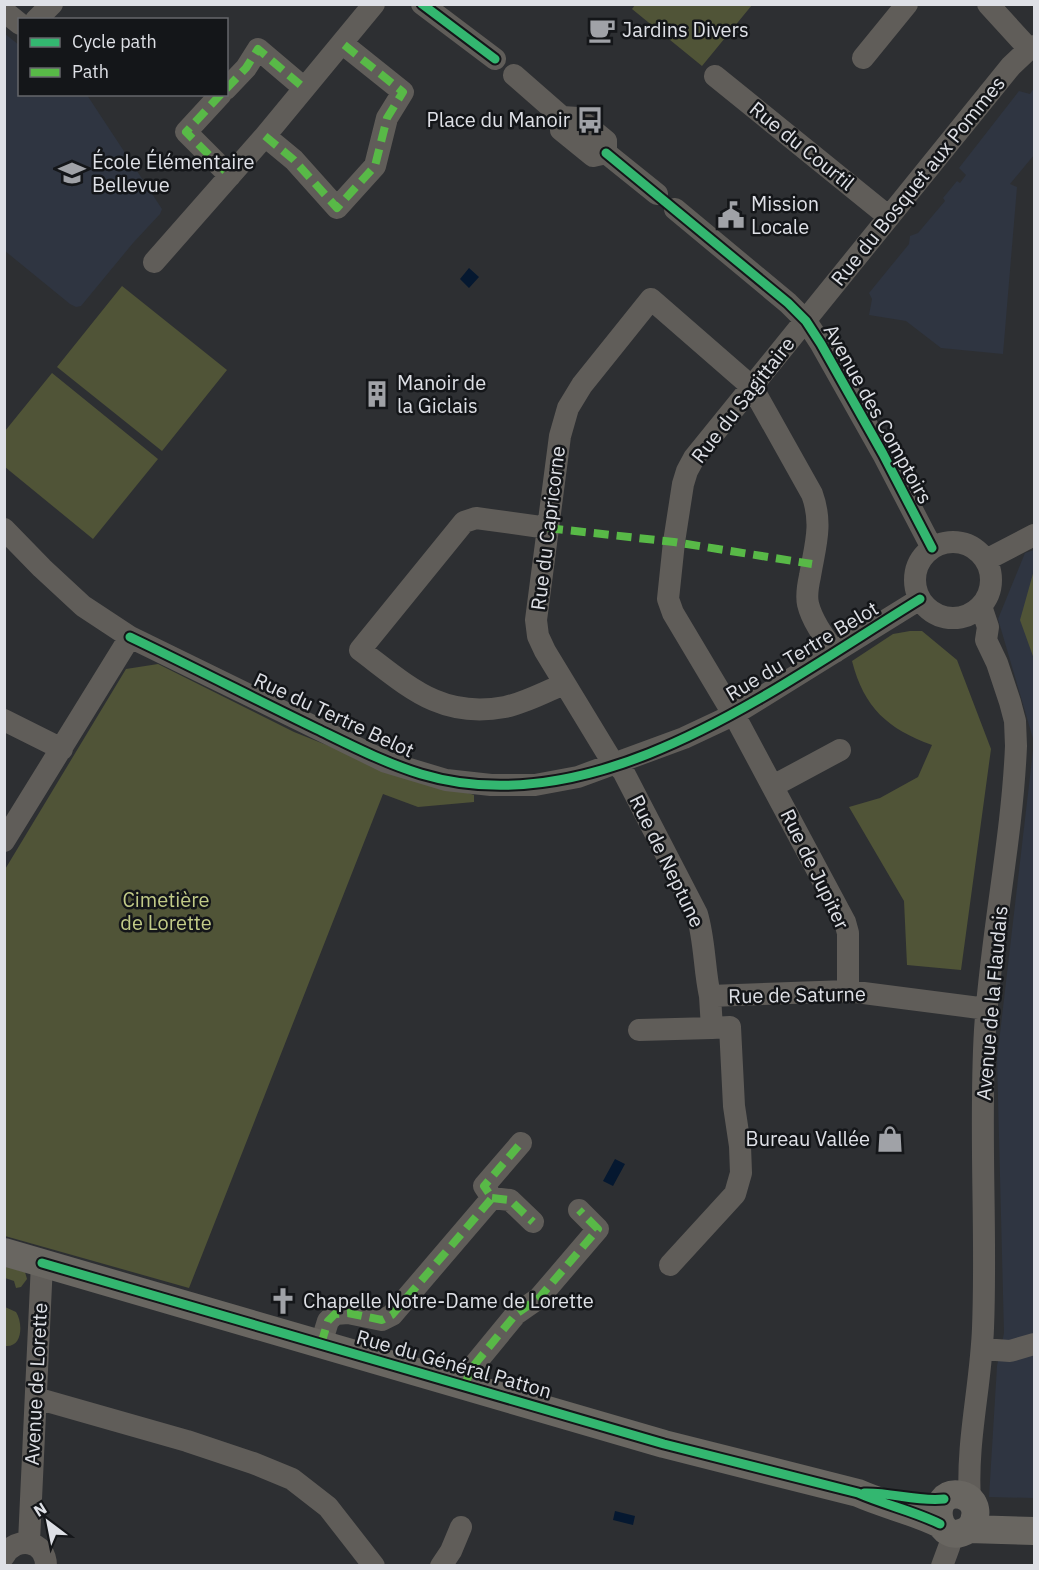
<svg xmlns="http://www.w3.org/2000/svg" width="1039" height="1570" font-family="'IBM Plex Sans',sans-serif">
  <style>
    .built { fill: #2f3541 }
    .green { fill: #505437 }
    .water { fill: #051830 }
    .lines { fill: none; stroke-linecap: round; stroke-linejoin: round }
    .minor { stroke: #605d59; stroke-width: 22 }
    .major { stroke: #696661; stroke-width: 28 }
    .quiet { stroke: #58b947; stroke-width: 8; stroke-dasharray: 15 8; stroke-linecap: butt }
    .cycleway-casing { stroke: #141619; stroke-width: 13 }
    .cycleway { stroke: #33b770; stroke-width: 9 }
    .labels { text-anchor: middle; stroke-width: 5; stroke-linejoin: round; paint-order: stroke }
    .poi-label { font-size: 20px; fill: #dee0e6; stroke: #141619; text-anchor: start }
    .street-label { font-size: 20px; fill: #dee0e6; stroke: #141619 }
    .park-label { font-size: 20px; fill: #c2cb88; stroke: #141619 }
  </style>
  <rect width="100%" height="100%" fill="#2d2f32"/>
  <!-- built -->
  <path class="built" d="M 4,33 L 19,45 L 20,94 L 87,95 L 162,209 L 160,214 L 133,243 L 81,306 L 76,307 L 70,304 L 5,251 Z
    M 1034,88 L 1034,155 L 1010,184 L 1017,187 L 1003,354 L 941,348 L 906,321 L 869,315 L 872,299 L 869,293 L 909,244 L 910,236 L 918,233 L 945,201 L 943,198 L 957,181 L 960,183 L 966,175 L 959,168 L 1019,91 L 1030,94 Z
    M 1034,550 L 1034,1498 L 989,1497 L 997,1366 L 1004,1333 L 997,1059 L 1034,742 L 998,619 L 1025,553 Z"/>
  <!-- green -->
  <path class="green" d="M 635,5 L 635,4 L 752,5 L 702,66 L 632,9 Z
    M 122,286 L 227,370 L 162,451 L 57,367 Z
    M 52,373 L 158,459 L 93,539 L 5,467 L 5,431 Z
    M 1034,570 L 1034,659 L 1020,620 Z
    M 910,631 L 922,631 L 957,660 L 991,749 L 961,970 L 907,965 L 904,901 L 849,807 L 880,798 L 918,777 L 932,745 C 888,729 864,708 852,661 L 893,634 Z
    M 158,664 L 294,732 L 334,748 L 474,795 L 474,802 L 418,807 L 383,794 L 189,1288 L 5,1236 L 4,871 L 126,669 Z
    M 4,1266 L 25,1272 L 27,1279 L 21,1287 L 16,1288 L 14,1281 L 5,1278 Z
    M 5,1307 L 16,1312 C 23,1323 23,1348 5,1346 Z"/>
  <!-- water -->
  <path class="water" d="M 469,268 L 479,277 L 469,288 L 460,279 Z
    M 615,1159 L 625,1164 L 613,1186 L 603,1181 Z
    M 615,1511 L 635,1516 L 633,1525 L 613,1520 Z"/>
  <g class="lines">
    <!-- minor -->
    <path class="minor" d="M 422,4 L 495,59
      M 988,4 L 1029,49
      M 4,11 L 20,24
      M 36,20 L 52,4
      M 863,58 L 907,4
      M 514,75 L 562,117 L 578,118 L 606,141 L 606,153
      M 715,76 L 889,217
      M 226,89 L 246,68 L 258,49 L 304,88
      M 221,94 L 186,132 L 230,176
      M 562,117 L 561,130 L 593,156 L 606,153
      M 265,136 L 294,160 L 337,208 L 375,166 L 387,118 L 403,92 L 343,44
      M 606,153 L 657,194
      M 675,209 L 788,303 L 806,321 L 821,344 L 883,454 L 932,548
      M 154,262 L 265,136 L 374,4
      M 548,528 L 476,518 L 464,522 L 360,650 C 408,686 440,719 505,707 C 525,703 546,691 565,684
      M 4,529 L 42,568 L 83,606 L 130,637 L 386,762 L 446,780 L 491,785 L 535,785 L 578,777 L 684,738 L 733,715 L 920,599
      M915 580a38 38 0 1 1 76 0a38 38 0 1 1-76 0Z
      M 986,560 L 1034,535
      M 4,720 L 62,749
      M 773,786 L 840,750
      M 4,841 L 130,637
      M 848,991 L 848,933 L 845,922 L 738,722 L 673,613 L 668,599 L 674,542 L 683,484 L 687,471 L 694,458 L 1011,66 L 1029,49 L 1034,46
      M 710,996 C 704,969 705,941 697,914 L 623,771 L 610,758 L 545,651 L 538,636 L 536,620 L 560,436 L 568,408 L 582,385 L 651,299 L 752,387 L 812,494 C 823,524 815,546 810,576 C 808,585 806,595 808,604 C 812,621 825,638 835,652
      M 639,1030 L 712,1028 L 710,996 L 848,991 L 987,1009
      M 492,1198 L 510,1200 L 533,1222
      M 670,1265 L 735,1194 L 741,1173 L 740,1146 L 734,1106 L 730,1027 L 712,1028
      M 321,1344 L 328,1321 L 335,1314 L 348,1313 L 382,1320 L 392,1315 L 492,1198 L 484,1186 L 521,1143
      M 982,1349 L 1010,1351 L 1034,1344
      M 465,1386 L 470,1370 L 516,1314 L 539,1298 L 598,1229 L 579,1210
      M 36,1398 L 187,1441 L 253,1463 L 292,1479 L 328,1507 L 374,1566
      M 970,1500 C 966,1443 981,1385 983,1328 C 987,1229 979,1129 985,1030 C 991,935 1012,841 1016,746 L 1015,721 L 1010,702 L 997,663 L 986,640 L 988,627 L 981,606
      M 29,1542 L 42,1263
      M 4,1556 C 16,1535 46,1540 46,1566
      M 441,1566 L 451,1551 L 461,1527
      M 942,1566 L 949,1547 L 953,1533"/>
    <!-- major -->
    <path class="major" d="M 4,1252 L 664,1444 L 858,1493 C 885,1505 914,1511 940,1524
      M 969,1529 C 979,1518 978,1499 961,1495 C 926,1488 935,1551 969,1529 L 1034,1531"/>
    <!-- quiet -->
    <path class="quiet" d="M 226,89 L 246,68 L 258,49 L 304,88
      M 221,94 L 186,132 L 230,176
      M 265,136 L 294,160 L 337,208 L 375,166 L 387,118 L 403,92 L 343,44
      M 548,528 L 674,542 L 812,564
      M 492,1198 L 510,1200 L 533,1222
      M 321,1344 L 328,1321 L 335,1314 L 348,1313 L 382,1320 L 392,1315 L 492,1198 L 484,1186 L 521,1143
      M 465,1386 L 470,1370 L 516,1314 L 539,1298 L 598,1229 L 579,1210"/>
    <defs>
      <path id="cycleway" d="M 422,4 L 495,59
        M 606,153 L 788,303 L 806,321 L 821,344 L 883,454 L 932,548
        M 130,637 C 193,667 255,699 317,729 C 352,746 385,763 421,774 C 597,827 779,685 920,599
        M 42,1263 L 664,1444 L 858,1493 C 885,1505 914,1511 940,1524
        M 864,1493 C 891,1492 917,1502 944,1499"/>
    </defs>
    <!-- cycleway casing -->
    <use href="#cycleway" class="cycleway-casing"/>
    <!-- cycleway -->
    <use href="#cycleway" class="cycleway"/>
  </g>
  <!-- icons -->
  <defs>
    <symbol id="cafe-bare" viewBox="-9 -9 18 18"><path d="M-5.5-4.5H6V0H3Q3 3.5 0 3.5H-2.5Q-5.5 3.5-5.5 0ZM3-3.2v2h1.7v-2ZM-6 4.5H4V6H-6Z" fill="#a0a2a7" stroke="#141619" stroke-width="2.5" paint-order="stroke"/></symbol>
    <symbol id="bus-bare" viewBox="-9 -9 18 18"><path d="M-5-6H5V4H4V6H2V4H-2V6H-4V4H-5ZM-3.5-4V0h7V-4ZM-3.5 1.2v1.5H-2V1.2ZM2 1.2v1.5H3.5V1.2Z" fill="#a0a2a7" stroke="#141619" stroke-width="2.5" paint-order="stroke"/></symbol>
    <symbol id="school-bare" viewBox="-9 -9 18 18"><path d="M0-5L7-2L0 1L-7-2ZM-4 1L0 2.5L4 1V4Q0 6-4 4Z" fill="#a0a2a7" stroke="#141619" stroke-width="2.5" paint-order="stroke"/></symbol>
    <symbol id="civic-bare" viewBox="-9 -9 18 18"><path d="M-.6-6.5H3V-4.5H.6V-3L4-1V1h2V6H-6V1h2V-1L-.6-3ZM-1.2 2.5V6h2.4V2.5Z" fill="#a0a2a7" stroke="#141619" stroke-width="2.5" paint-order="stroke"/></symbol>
    <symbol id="building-bare" viewBox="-9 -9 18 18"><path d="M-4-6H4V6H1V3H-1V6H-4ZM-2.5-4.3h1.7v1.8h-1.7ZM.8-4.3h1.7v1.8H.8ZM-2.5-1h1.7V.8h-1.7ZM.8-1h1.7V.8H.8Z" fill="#a0a2a7" stroke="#141619" stroke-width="2.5" paint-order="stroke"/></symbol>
    <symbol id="shop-bare" viewBox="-9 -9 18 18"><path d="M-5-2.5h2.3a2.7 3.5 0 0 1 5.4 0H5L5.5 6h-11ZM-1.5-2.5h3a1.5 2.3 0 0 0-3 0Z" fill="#a0a2a7" stroke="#141619" stroke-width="2.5" paint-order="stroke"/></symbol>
    <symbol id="church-bare" viewBox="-9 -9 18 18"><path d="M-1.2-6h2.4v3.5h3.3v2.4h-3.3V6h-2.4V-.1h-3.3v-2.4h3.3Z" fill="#a0a2a7" stroke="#141619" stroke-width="2.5" paint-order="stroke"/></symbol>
  </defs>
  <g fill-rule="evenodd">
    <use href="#cafe-bare" x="583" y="11" width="38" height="38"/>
    <use href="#bus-bare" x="571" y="101" width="38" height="38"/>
    <use href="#school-bare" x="53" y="154" width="38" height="38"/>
    <use href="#civic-bare" x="712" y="196" width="38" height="38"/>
    <use href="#building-bare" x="358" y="375" width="38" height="38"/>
    <use href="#shop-bare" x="871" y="1120" width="38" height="38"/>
    <use href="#church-bare" x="264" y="1282" width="38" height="38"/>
  </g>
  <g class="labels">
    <!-- poi labels -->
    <g class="poi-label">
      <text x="622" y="37">Jardins Divers</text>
      <text x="570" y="127" text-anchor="end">Place du Manoir</text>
      <text x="92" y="169">École Élémentaire<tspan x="92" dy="23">Bellevue</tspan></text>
      <text x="751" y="211">Mission<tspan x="751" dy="23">Locale</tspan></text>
      <text x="397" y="390">Manoir de<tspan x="397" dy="23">la Giclais</tspan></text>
      <text x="870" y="1146" text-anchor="end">Bureau Vallée</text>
      <text x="303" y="1308">Chapelle Notre-Dame de Lorette</text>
    </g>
    <!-- street labels -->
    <g class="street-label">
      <text transform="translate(802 146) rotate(39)" y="7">Rue du Courtil</text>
      <text transform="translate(918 181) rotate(-51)" y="7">Rue du Bosquet aux Pommes</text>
      <text transform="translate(743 400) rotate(-52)" y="7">Rue du Sagittaire</text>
      <text transform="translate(878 414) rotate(61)" y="7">Avenue des Comptoirs</text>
      <text transform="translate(548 528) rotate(-83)" y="7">Rue du Capricorne</text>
      <text transform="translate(802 651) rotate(-31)" y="7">Rue du Tertre Belot</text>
      <text transform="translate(334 715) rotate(25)" y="7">Rue du Tertre Belot</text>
      <text transform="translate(667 861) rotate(64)" y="7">Rue de Neptune</text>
      <text transform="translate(815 869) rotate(64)" y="7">Rue de Jupiter</text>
      <text transform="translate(797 995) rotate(-1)" y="7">Rue de Saturne</text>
      <text transform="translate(992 1003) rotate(-85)" y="7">Avenue de la Flaudais</text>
      <text transform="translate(454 1364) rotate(16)" y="7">Rue du Général Patton</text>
      <text transform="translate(36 1384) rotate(-87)" y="7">Avenue de Lorette</text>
    </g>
    <!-- park labels -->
    <g class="park-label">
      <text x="166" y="907">Cimetière<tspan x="166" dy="23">de Lorette</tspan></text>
    </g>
  </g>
  <!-- border -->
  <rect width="1039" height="1570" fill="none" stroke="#dee0e6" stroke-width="12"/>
  <!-- legend -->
  <rect x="18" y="18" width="210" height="78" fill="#141619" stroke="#65676b" stroke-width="1.5"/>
  <rect x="30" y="38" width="30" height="9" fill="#33b770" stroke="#65676b" stroke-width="1.5"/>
  <text x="72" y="48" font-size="18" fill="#dee0e6">Cycle path</text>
  <rect x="30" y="68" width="30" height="9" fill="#58b947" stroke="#65676b" stroke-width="1.5"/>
  <text x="72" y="78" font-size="18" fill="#dee0e6">Path</text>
  <!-- north arrow -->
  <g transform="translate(48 1522) rotate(328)" stroke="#141619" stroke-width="4.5" paint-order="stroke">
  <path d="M0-4.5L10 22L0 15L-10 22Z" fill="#dee0e6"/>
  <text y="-9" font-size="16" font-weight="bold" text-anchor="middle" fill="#dee0e6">N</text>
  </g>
</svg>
